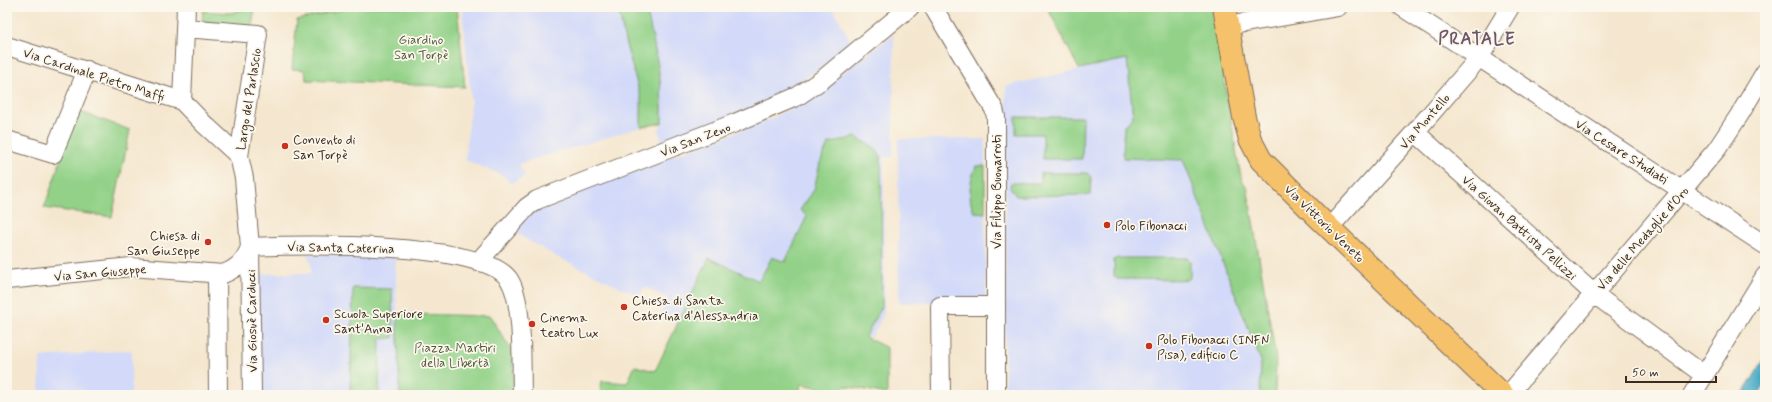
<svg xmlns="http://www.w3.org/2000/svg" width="1772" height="402" font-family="Mynerve,sans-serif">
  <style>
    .built { fill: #d2d9f9 }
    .green { fill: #92d187; stroke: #667e52 }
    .water { fill: #44a7c4; stroke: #406871 }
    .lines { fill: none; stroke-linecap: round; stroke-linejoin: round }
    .minor-casing { stroke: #7c6c5c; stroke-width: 20 }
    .major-casing { stroke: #7c6c5c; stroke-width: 24 }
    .minor { stroke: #fff; stroke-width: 18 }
    .major { stroke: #f5c16b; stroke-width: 22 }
    .poi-dot { fill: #c8321e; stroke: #fbf7ec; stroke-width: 1.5 }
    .labels { text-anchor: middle; stroke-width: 3.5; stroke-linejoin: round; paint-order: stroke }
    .park-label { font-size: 13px; fill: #555c3e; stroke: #fbf7ec }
    .street-label { font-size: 13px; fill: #3b2a1e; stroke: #fbf7ec }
    .poi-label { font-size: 13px; fill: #3b2a1e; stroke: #fbf7ec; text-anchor: start }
    .district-label { font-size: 17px; font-weight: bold; letter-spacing: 1px; fill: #6f5768; stroke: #fbf7ec }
  </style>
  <rect width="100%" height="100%" fill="#fbf7ec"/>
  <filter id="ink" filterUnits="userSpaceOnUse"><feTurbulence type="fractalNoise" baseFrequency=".025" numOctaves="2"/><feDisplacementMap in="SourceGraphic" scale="8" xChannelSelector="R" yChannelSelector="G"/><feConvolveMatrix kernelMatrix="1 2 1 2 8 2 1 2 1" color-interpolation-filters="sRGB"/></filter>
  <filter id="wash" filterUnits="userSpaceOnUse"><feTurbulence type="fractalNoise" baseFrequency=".012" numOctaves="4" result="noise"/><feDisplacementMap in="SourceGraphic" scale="16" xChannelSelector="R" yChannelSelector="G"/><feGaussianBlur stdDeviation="0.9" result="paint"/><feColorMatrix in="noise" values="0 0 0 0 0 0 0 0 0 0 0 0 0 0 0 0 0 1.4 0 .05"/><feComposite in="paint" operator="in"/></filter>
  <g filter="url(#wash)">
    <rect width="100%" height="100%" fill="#f5e7cf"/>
    <!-- built -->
    <path class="built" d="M 462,7 L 618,7 L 625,41 L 642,100 L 641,127 L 519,164 L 525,176 L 511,184 L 504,176 L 465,160 L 471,101 Z
      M 646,7 L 832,7 L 852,43 L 813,73 L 776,98 L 662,143 L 659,130 L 662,123 L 663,105 L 658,66 Z
      M 894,35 L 893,157 L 884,157 L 884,314 L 871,338 L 778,293 L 745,357 L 660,315 L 668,298 L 644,287 L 639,296 L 555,256 L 514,232 L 535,207 L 719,139 L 772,118 L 802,103 L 824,89 L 835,78 Z
      M 1163,51 L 1183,159 L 1261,361 L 1260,395 L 1005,395 L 1006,86 Z
      M 898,139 L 985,139 L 986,302 L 899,303 Z
      M 304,254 L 395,254 L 400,395 L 256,395 L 255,274 L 311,273 L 311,262 L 308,256 Z
      M 132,350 L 131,395 L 39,395 L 40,357 Z"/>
    <!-- green -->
    <path class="green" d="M 252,7 L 255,7 L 252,26 L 202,22 L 203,11 L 231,13 Z
      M 354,7 L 457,7 L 465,87 L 306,80 L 305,70 L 292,69 L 297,20 Z
      M 618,7 L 646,7 C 654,45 664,84 662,123 L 641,127 L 641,98 L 625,41 Z
      M 1047,7 L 1212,7 L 1237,156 L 1242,181 L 1247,186 L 1276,358 L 1275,395 L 1260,395 L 1261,361 L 1183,160 L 1123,158 L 1124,126 L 1133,118 L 1127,59 L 1079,69 Z
      M 78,111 L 130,130 L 112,217 L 44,208 Z
      M 1016,117 L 1083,117 L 1082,159 L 1043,159 L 1043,134 L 1016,134 Z
      M 856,137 L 875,148 L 881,157 L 882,307 L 865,337 L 887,348 L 887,394 L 845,386 L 840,392 L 801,384 L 799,395 L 600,395 L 602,381 L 627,383 L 635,366 L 655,371 L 709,258 L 759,281 L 772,257 L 785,262 L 807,216 L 800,210 L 814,190 L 820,163 L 828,144 Z
      M 976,166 L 985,166 L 985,213 L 974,212 C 967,197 970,180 976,166 Z
      M 1041,173 L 1087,173 L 1091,177 L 1090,195 L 1016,196 L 1010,187 L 1011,183 L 1041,183 Z
      M 1117,258 L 1187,258 L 1190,261 L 1190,278 L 1188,280 L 1117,279 L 1114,276 L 1114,260 Z
      M 353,288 L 392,289 L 393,338 L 380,339 L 379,395 L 350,395 Z
      M 409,314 L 490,316 L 513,353 L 514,395 L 400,395 L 397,315 Z"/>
    <!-- water -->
    <path class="water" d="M 1765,358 L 1765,384 L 1758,395 L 1742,395 Z"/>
  </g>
  <g filter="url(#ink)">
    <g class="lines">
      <defs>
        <path id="minor" d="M 186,7 L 182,101 L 204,124 L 239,156
          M 933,7 L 994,109 L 996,117 L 996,395
          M 1402,7 L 1765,245
          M 1227,26 L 1338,7
          M 185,28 L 258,34 L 239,156 L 244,178 L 250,247 L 252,395
          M 7,46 L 182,101
          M 1415,132 L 1594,294 L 1704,375
          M 7,140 L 53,154 L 87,70
          M 1329,228 L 1415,132 L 1472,66 L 1484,50 L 1510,7
          M 250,247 C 296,245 488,240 510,281 C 524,306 521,365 522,395
          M 478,262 L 527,207 L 537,200 L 735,123 L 798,96 L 823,79 L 910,7
          M 217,274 L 218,395
          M 7,280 L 131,267 L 223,274 C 237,269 245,261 250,247
          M 941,395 L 940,306 L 996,306
          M 1508,395 L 1717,149 L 1740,114 L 1765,72
          M 1692,395 L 1765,276"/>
        <path id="major" d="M 1224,7 L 1244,117 L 1250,139 L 1261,160 L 1318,217 L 1503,395"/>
      </defs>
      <!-- minor casing -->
      <use href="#minor" class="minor-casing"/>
      <!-- major casing -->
      <use href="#major" class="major-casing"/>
      <!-- minor -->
      <use href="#minor" class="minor"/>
      <!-- major -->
      <use href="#major" class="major"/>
    </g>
  </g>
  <!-- markers -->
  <g class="poi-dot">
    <circle cx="285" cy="146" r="4"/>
    <circle cx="1107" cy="225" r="4"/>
    <circle cx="208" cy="242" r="4"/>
    <circle cx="624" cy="307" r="4"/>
    <circle cx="326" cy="320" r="4"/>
    <circle cx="532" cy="324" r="4"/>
    <circle cx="1149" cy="346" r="4"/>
  </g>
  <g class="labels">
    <!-- park labels -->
    <g class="park-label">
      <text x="421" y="44">Giardino<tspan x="421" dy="15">San Torpè</tspan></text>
      <text x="455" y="352">Piazza Martiri<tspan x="455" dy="15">della Libertà</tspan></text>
    </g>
    <!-- street labels -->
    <g class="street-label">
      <text transform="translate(94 74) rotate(18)" y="5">Via Cardinale Pietro Maffi</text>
      <text transform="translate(248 99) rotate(-81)" y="5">Largo del Parlascio</text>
      <text transform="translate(1424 121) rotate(-49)" y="5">Via Montello</text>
      <text transform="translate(695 139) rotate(-21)" y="5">Via San Zeno</text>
      <text transform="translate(1622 151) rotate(33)" y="5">Via Cesare Studiati</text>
      <text transform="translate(996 192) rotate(-90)" y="5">Via Filippo Buonarroti</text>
      <text transform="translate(1325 223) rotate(44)" y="5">Via Vittorio Veneto</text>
      <text transform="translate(1520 227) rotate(42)" y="5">Via Giovan Battista Pellizzi</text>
      <text transform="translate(1642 238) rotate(-49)" y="5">Via delle Medaglie d'Oro</text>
      <text transform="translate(341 247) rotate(1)" y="5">Via Santa Caterina</text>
      <text transform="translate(100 272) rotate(-5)" y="5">Via San Giuseppe</text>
      <text transform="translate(251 321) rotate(-91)" y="5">Via Giosuè Carducci</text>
    </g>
    <!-- poi labels -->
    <g class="poi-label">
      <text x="293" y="144">Convento di<tspan x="293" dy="15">San Torpè</tspan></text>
      <text x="1115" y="230">Polo Fibonacci</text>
      <text x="200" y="240" text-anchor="end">Chiesa di<tspan x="200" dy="15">San Giuseppe</tspan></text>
      <text x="632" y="305">Chiesa di Santa<tspan x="632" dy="15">Caterina d'Alessandria</tspan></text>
      <text x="334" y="318">Scuola Superiore<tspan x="334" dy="15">Sant'Anna</tspan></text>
      <text x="540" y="322">Cinema<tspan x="540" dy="15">teatro Lux</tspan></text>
      <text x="1157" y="344">Polo Fibonacci (INFN<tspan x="1157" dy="15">Pisa), edificio C</tspan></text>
    </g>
    <!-- district labels -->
    <g class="district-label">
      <text x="1477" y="44">PRATALE</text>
    </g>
  </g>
  <!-- margin -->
  <rect width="1772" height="402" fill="none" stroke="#fbf7ec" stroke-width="24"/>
  <!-- scale -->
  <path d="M1626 376v6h90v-6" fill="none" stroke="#3b2a1e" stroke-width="2"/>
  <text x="1632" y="376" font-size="12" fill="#3b2a1e" stroke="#fbf7ec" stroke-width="3" paint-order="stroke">50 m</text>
</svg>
